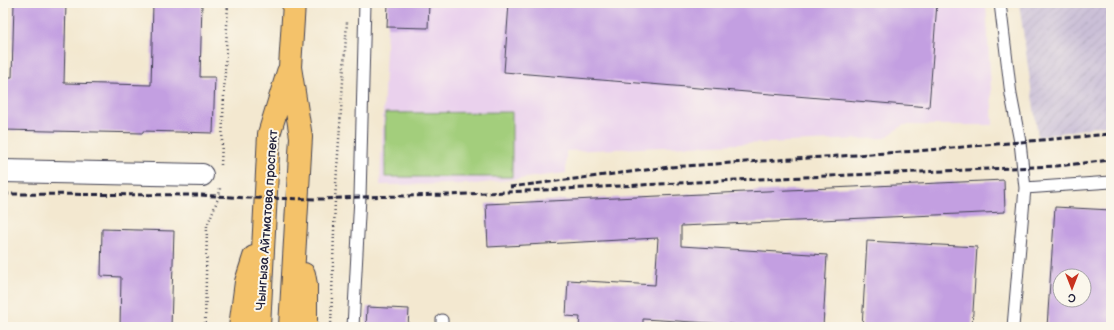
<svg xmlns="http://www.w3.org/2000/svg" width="1114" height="330" font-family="'Balsamiq Sans',sans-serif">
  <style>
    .built { fill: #ead1ed }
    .industrial { fill: url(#industrial-furrows) }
    .green { fill: #a3ce7b; stroke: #62785b }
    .building { fill: #c39fe1; fill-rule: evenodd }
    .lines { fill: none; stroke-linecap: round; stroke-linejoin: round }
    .service-casing { stroke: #414051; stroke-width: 13 }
    .minor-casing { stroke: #414051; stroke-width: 24 }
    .primary-casing { stroke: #414051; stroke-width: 24 }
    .path { stroke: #414051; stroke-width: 2.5; stroke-dasharray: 1 3; stroke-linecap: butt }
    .service { stroke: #fff; stroke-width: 11 }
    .minor { stroke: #fff; stroke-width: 22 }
    .primary { stroke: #f4c26a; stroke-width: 22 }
    .rail { stroke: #22223b; stroke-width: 3; stroke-dasharray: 6 3; stroke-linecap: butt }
    .labels { text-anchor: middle; stroke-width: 4; stroke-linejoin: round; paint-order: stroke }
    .street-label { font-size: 13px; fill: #22223b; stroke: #fbf7ec }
  </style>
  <defs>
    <pattern id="industrial-furrows" width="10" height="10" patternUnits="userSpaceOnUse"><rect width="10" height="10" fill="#cabfd7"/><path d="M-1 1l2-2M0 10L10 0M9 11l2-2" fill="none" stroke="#ada4b9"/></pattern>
  </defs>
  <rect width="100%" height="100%" fill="#fbf7ec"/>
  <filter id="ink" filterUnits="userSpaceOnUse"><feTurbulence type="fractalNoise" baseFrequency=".025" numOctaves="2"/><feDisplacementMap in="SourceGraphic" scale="8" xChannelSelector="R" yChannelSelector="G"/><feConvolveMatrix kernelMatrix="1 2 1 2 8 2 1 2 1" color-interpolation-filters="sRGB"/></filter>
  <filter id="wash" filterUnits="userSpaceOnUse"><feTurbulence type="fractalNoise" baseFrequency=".012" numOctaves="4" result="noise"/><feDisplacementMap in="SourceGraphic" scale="16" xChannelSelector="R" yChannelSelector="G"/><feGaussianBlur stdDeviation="0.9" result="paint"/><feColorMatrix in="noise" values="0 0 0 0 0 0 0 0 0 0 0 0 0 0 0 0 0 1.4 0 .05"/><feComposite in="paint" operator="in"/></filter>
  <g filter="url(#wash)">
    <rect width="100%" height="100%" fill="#f3e8d0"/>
    <!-- built -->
    <path class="built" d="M 388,3 L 986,3 L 993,125 L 903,125 L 885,138 L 566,151 L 566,173 L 476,184 L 380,185 Z"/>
    <!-- industrial -->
    <path class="industrial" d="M 1019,3 L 1111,3 L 1111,124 L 1038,137 Z"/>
    <!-- green -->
    <path class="green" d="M 512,112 L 512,177 L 385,177 L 385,113 Z"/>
    <g id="blocks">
      <!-- building -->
      <path class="building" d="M 14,3 L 66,3 L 64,83 L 151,85 L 153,3 L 202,3 L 200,77 L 215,77 L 213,133 L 143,131 L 143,133 L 3,130 L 3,77 L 12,77 Z
        M 388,3 L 429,3 L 428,28 L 387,27 Z
        M 509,3 L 937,3 L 929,107 L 504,72 Z
        M 1004,180 L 1005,212 L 681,226 L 681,246 L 827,255 L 823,327 L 777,327 L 643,319 L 643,327 L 579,327 L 580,317 L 566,316 L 568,280 L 655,285 L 658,238 L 488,247 L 486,204 Z
        M 1055,207 L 1111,210 L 1111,327 L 1047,327 ZM 1060,276 L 1084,276 L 1084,300 L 1060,300 Z
        M 102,229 L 174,231 L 171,327 L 120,327 L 121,277 L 101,276 Z
        M 867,241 L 977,247 L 972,327 L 862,327 Z
        M 367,307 L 409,309 L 408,327 L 366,327 Z"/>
    </g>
  </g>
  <g filter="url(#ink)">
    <use href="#blocks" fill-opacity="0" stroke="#414051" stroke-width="1"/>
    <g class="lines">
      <defs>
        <path id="service" d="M 1000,3 L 1011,95 L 1020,142 L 1025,188 L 1013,327
          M 1025,188 L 1111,182
          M 442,320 L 442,327
          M 353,327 L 360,197 L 365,3"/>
        <path id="minor" d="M 3,171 L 202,175"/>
        <path id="primary" d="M 304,274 L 306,285 L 306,327
          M 240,327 L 246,282 L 254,257
          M 259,327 L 269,134 L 288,72
          M 290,327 L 301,137 L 290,67 L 294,3"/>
      </defs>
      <!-- service casing -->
      <use href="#service" class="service-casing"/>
      <!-- minor casing -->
      <use href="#minor" class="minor-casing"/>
      <!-- primary casing -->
      <use href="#primary" class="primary-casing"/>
      <!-- path -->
      <path class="path" d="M 221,165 L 228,3
        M 205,327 L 207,226 L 219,196 L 220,188
        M 331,327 L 335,199 L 347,22"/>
      <!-- service -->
      <use href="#service" class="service"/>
      <!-- minor -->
      <use href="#minor" class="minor"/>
      <!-- primary -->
      <use href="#primary" class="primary"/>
      <!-- rail -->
      <path class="rail" d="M 510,187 L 669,167 L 917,151 L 1111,134
        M 3,194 L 199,195 L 248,198 L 324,199 L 360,197 L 448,195 L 736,180 L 1057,166 L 1111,160"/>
    </g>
  </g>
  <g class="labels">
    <!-- street labels -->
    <g class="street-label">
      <text transform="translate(266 220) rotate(-86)" y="5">Чынгыза Айтматова проспект</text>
    </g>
  </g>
  <!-- margin -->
  <rect width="1114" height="330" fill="none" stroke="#fbf7ec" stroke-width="16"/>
  <!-- north arrow -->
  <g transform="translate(1072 288) rotate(180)"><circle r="19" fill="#fbf7ec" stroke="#a4a2a5"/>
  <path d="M0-3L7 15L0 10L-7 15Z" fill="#c8321e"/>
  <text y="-6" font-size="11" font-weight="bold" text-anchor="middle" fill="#22223b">С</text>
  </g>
</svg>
